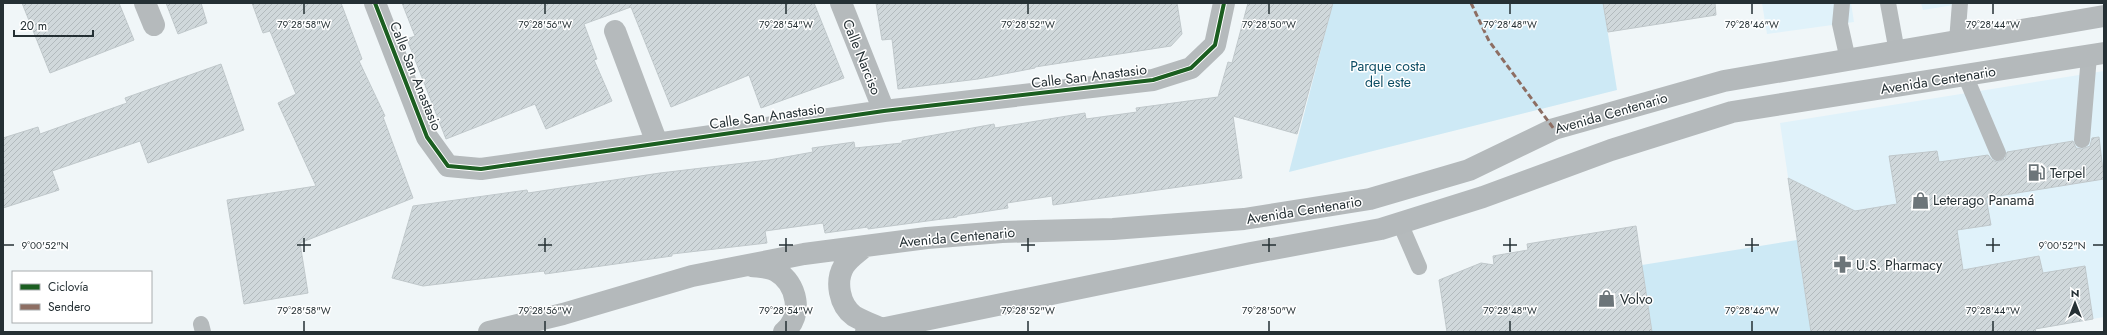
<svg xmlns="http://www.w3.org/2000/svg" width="2107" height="335" font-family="Jost,sans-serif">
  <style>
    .built { fill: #e0f2fa }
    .park { fill: #cde9f5 }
    .building { fill: url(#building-hatch); stroke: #c0c8cb }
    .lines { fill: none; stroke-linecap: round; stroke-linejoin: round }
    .service { stroke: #b5babc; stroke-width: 16 }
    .minor { stroke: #b5babc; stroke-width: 22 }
    .secondary { stroke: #b4b9bb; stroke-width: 22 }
    .quiet { stroke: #8d6e63; stroke-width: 3; stroke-dasharray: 6 3; stroke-linecap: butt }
    .cycleway-casing { stroke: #fff; stroke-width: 6 }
    .cycleway { stroke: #1b5e20; stroke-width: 4 }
    .ticks { fill: none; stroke: #253034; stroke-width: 1.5 }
    .labels { text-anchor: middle; stroke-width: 3; stroke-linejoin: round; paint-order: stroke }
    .street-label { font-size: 14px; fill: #253034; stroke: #fff }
    .park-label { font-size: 14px; fill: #0b4c63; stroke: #fff }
    .poi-label { font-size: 14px; fill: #253034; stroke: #fff; text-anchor: start }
    .ticks-label { font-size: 10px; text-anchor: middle; fill: #253034; stroke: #fff; stroke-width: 3; stroke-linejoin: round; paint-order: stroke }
  </style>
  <defs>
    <pattern id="building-hatch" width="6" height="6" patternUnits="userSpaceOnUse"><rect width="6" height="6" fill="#d0d8db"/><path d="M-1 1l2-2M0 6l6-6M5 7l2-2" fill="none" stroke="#b2babd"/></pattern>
  </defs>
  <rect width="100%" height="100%" fill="#f0f6f8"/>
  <!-- built -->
  <path class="built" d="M 1762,3 L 1851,3 L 1854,22 L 1767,34 Z
    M 1921,3 L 1966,3 L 1923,10 Z
    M 2104,71 L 2104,317 L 2035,329 L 1811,332 L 1780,123 Z"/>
  <!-- park -->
  <path class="park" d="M 1333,3 L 1603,3 L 1617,90 L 1289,172 Z
    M 1797,240 L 1811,332 L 1652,332 L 1642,265 Z"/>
  <!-- building -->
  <path class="building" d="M 22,3 L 119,3 L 134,40 L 50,73 Z
    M 166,3 L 201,3 L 207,23 L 178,34 Z
    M 252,3 L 341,3 L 362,59 L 359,61 L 385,116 L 383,117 L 413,198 L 300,243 L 308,293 L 244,304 L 227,200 L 316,186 L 278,103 L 296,94 L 270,31 L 263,33 Z
    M 402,3 L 814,3 L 844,78 L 761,108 L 749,75 L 671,107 L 631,7 L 584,24 L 597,59 L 594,60 L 612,101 L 546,129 L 535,104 L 446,139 L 407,39 L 415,36 Z
    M 876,3 L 1177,3 L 1182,34 L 1171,46 L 1035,67 L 1035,68 L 978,79 L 898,89 L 892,39 L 882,40 Z
    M 1248,3 L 1333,3 L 1297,134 L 1233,116 L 1242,178 L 1053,205 L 1052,196 L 1007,203 L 1008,208 L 957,216 L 957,217 L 868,229 L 868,227 L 825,233 L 823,223 L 765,231 L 767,243 L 672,254 L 672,256 L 545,274 L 544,271 L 423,286 L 392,278 L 413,206 L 527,190 L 528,193 L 660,173 L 769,160 L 813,152 L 812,148 L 854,142 L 855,148 L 902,143 L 902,141 L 994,124 L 995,128 L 1085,113 L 1086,119 L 1137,112 L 1136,108 L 1218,97 L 1228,62 L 1232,63 Z
    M 1603,3 L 1715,3 L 1716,15 L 1608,32 Z
    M 221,64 L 244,130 L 148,163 L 140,141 L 52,171 L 59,190 L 3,208 L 3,138 L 38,127 L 40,134 L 127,103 L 125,98 Z
    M 2099,137 L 2104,179 L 1986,198 L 1991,225 L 1957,230 L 1963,270 L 2039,256 L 2043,273 L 2085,266 L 2093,319 L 2035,329 L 2036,332 L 1811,332 L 1788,178 L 1855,211 L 1897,204 L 1889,156 L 1937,151 L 1939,162 L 1988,155 L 1992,160 L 1997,162 L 2005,159 L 2007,152 L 2073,141 L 2076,148 L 2082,149 L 2090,146 L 2092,138 Z
    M 1636,226 L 1652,332 L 1447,332 L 1439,280 L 1481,263 L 1494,265 L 1493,256 L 1528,250 L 1527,244 Z"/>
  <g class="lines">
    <!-- service -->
    <path class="service" d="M 1842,3 L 1840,24 L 1848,60
      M 1888,3 L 1897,52
      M 1957,41 L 1960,3
      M 1965,75 L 1998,153
      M 2082,140 L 2089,56
      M 1400,223 L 1419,267
      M 201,324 L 203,332"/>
    <!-- minor -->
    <path class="minor" d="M 145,3 L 154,25
      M 375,3 L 427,137 L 448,166 L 481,169 L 884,111 L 1153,80 L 1191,68 L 1215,45 L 1224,3
      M 841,3 L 884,111
      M 615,31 L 657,143"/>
    <!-- secondary -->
    <path class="secondary" d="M 864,247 C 857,253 849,258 844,266 C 835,281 839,305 854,316 C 863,321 873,325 882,329
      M 752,266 C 759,267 770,267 776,271 C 797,283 804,316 784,332
      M 489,332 L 563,314 L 692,276 L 804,254 L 927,238 L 1002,232 L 1113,229 L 1244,219 L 1370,199 L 1469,170 L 1554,129 L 1724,81 L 2104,16
      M 866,332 L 1251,253 L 1381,229 L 1483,197 L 1611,150 L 1732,112 L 2104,53"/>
    <!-- quiet -->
    <path class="quiet" d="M 1471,3 L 1489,41 L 1554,129"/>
    <defs>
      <path id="cycleway" d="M 375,3 L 427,137 L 448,166 L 481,169 L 884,111 L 1153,80 L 1191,68 L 1215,45 L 1224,3"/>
    </defs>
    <!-- cycleway casing -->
    <use href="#cycleway" class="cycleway-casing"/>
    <!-- cycleway -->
    <use href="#cycleway" class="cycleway"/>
  </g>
  <!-- ticks -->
  <path class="ticks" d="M 304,4 L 304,14M 545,4 L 545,14M 786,4 L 786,14M 1028,4 L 1028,14M 1269,4 L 1269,14M 1510,4 L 1510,14M 1752,4 L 1752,14M 1993,4 L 1993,14M 304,238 L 304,252M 545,238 L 545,252M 786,238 L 786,252M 1028,238 L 1028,252M 1269,238 L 1269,252M 1510,238 L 1510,252M 1752,238 L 1752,252M 1993,238 L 1993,252M 4,245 L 14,245M 297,245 L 311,245M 538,245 L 552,245M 779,245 L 793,245M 1021,245 L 1035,245M 1262,245 L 1276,245M 1503,245 L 1517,245M 1745,245 L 1759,245M 1986,245 L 2000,245M 2093,245 L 2103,245M 304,321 L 304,331M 545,321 L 545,331M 786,321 L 786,331M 1028,321 L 1028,331M 1269,321 L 1269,331M 1510,321 L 1510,331M 1752,321 L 1752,331M 1993,321 L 1993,331"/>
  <!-- icons -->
  <defs>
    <symbol id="fuel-bare" viewBox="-9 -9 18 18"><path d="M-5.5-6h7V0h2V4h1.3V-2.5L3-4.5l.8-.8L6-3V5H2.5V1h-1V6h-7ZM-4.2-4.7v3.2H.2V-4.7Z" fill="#6c7579" stroke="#fff" stroke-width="2.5" paint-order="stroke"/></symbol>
    <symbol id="shop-bare" viewBox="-9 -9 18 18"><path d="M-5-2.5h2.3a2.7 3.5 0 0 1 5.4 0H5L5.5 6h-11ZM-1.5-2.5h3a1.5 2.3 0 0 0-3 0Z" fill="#6c7579" stroke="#fff" stroke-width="2.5" paint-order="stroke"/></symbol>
    <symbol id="pharmacy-bare" viewBox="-9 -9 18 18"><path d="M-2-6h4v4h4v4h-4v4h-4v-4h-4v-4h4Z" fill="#6c7579" stroke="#fff" stroke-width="2.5" paint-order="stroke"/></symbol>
  </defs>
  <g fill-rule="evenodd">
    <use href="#fuel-bare" x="2024" y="160" width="25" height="25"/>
    <use href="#shop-bare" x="1908" y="188" width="25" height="25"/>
    <use href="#pharmacy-bare" x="1830" y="252" width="25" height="25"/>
    <use href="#shop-bare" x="1594" y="286" width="25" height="25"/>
  </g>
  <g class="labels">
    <!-- street labels -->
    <g class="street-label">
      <text transform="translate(862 57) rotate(68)" y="5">Calle Narciso</text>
      <text transform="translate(416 76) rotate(68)" y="5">Calle San Anastasio</text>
      <text transform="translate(1089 76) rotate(-7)" y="5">Calle San Anastasio</text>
      <text transform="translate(1938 80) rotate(-9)" y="5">Avenida Centenario</text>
      <text transform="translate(1611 113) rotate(-16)" y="5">Avenida Centenario</text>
      <text transform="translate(767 116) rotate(-8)" y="5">Calle San Anastasio</text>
      <text transform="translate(1304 210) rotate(-9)" y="5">Avenida Centenario</text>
      <text transform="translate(957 237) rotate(-5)" y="5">Avenida Centenario</text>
    </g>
    <!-- park labels -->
    <g class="park-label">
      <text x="1388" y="71">Parque costa<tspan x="1388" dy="16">del este</tspan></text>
    </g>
    <!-- poi labels -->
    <g class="poi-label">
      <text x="2050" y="178">Terpel</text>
      <text x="1933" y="205">Leterago Panamá</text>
      <text x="1856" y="270">U.S. Pharmacy</text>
      <text x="1620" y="304">Volvo</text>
    </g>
  </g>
  <g class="ticks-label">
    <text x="304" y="28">79°28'58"W</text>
    <text x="545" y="28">79°28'56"W</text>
    <text x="786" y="28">79°28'54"W</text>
    <text x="1028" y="28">79°28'52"W</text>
    <text x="1269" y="28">79°28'50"W</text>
    <text x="1510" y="28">79°28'48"W</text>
    <text x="1752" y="28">79°28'46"W</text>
    <text x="1993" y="28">79°28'44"W</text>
    <text x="45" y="249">9°00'52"N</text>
    <text x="2062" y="249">9°00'52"N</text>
    <text x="304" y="314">79°28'58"W</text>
    <text x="545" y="314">79°28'56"W</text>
    <text x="786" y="314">79°28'54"W</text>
    <text x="1028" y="314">79°28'52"W</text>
    <text x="1269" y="314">79°28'50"W</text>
    <text x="1510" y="314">79°28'48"W</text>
    <text x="1752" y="314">79°28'46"W</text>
    <text x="1993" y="314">79°28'44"W</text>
  </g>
  <!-- border -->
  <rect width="2107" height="335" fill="none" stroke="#253034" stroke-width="8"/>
  <!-- legend -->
  <rect x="12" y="271" width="140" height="52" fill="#ffffff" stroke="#a8acae"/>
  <rect x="20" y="284" width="20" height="6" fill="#1b5e20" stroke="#a8acae"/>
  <text x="48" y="291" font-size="12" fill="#253034">Ciclovía</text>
  <rect x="20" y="304" width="20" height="6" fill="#8d6e63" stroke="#a8acae"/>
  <text x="48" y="311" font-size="12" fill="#253034">Sendero</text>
  <!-- north arrow -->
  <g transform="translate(2075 303)" stroke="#ffffff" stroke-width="3" paint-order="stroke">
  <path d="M0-3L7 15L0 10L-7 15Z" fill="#253034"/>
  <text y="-6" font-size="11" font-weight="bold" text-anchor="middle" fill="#253034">N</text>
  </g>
  <!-- scale -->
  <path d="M14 30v6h79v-6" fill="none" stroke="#253034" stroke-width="2"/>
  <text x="20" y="30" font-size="12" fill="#253034" stroke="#ffffff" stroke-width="3" paint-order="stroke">20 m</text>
</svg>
